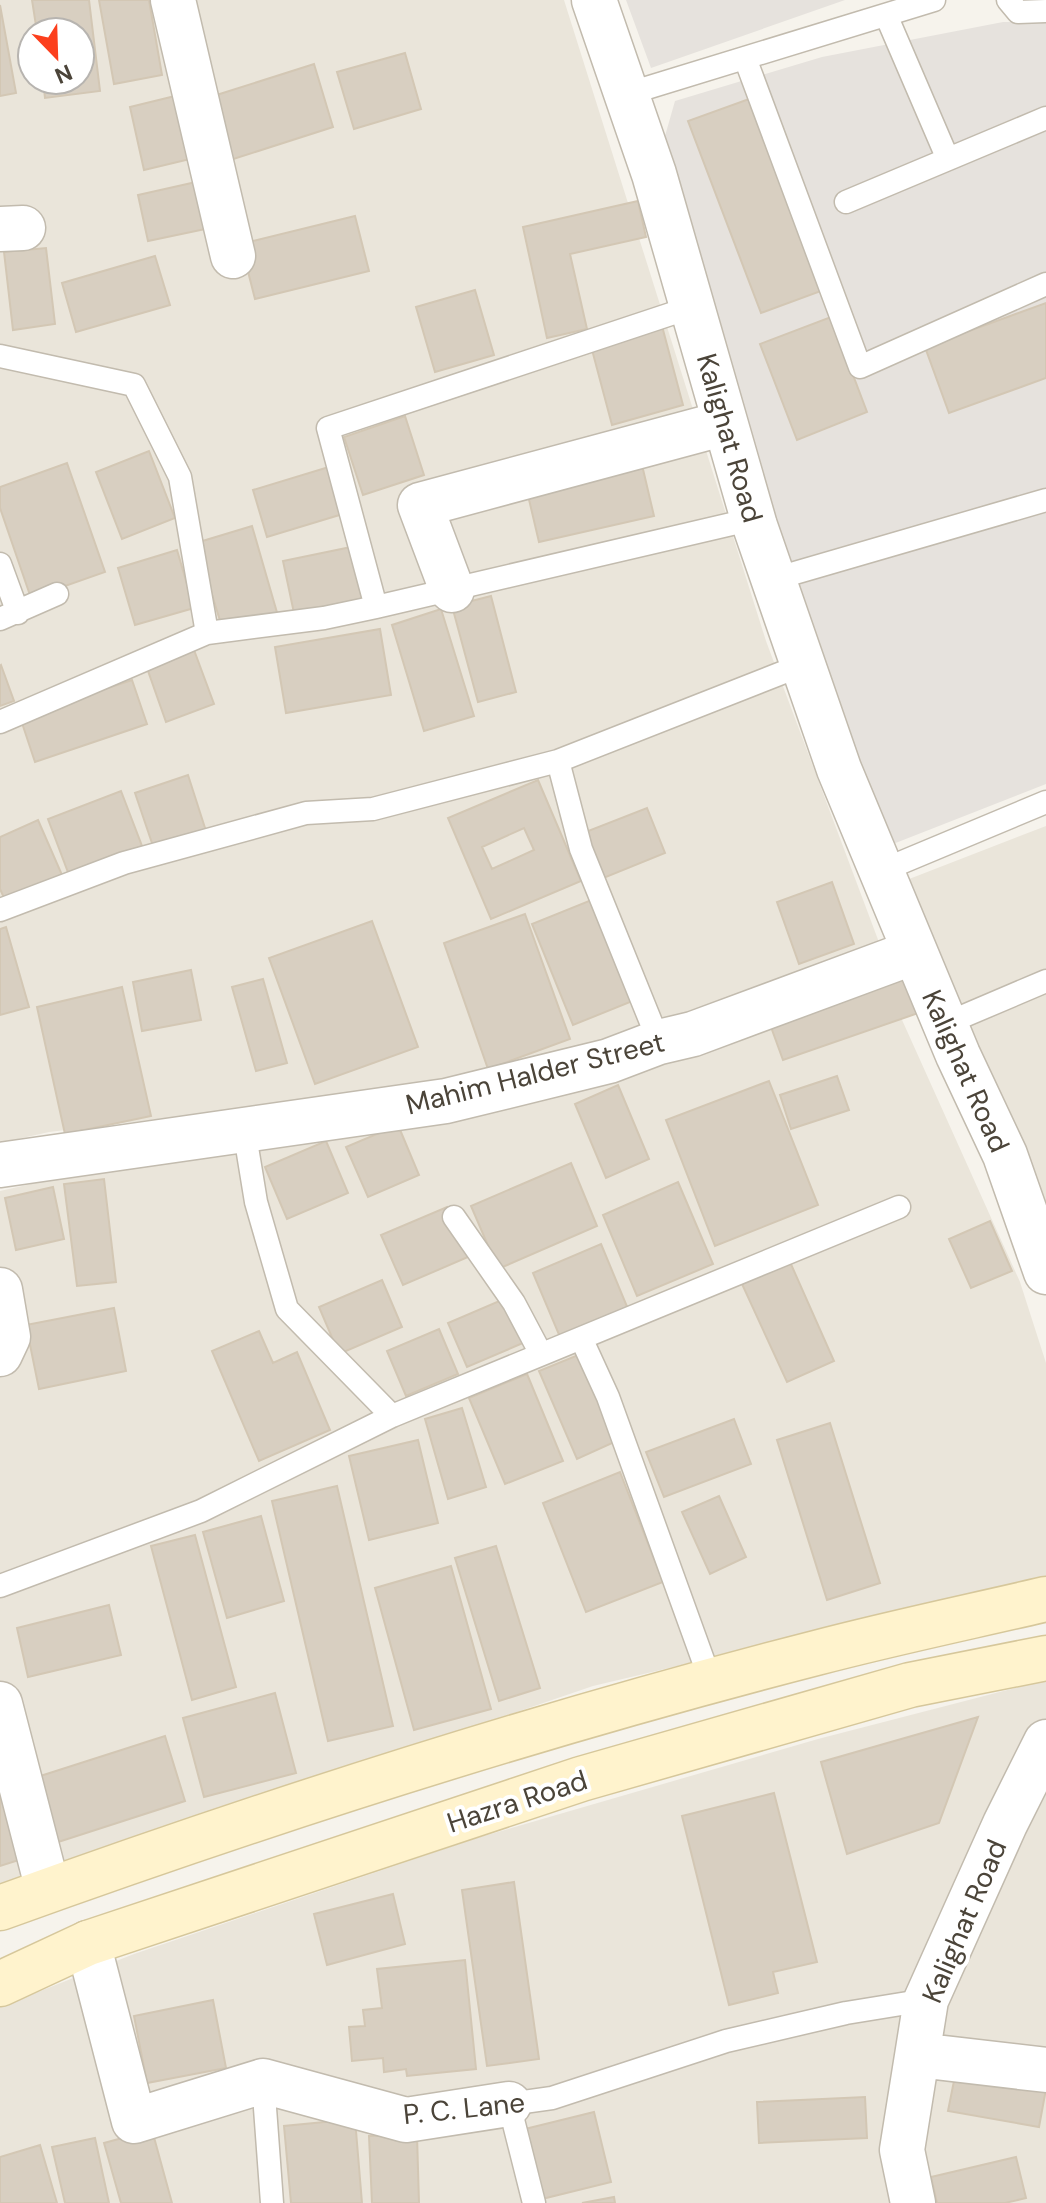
<svg xmlns="http://www.w3.org/2000/svg" width="1046" height="2203" font-family="'DM Sans',sans-serif">
  <style>
    .residential { fill: #eae5da; fill-rule: evenodd }
    .industrial { fill: #e6e2dd }
    .building { fill: #d8cfc1; stroke: #d3c7b4; stroke-width: 2; fill-rule: evenodd }
    .lines { fill: none; stroke-linecap: round; stroke-linejoin: round }
    .service-casing { stroke: #c2bbae; stroke-width: 25 }
    .minor-casing { stroke: #c2bbae; stroke-width: 47 }
    .secondary-casing { stroke: #d6c79b; stroke-width: 47 }
    .service { stroke: #fff; stroke-width: 22 }
    .minor { stroke: #fff; stroke-width: 44 }
    .secondary { stroke: #fff3cd; stroke-width: 44 }
    .labels { text-anchor: middle; stroke-width: 8; stroke-linejoin: round; paint-order: stroke }
    .street-label { font-size: 28px; fill: #4b4439; stroke: #fff }
  </style>
  <rect width="100%" height="100%" fill="#f6f3ec"/>
  <!-- residential -->
  <path class="residential" d="M 0,0 L 564,0 L 766,641 L 883,953 L 770,995 L 434,1086 L 49,1132 L 0,1143 ZM 32,32 L 80,32 L 80,80 L 32,80 Z
    M 1046,826 L 1046,1208 L 904,881 Z
    M 889,991 L 1020,1282 L 1046,1363 L 1046,1579 L 593,1686 L 0,1888 L 0,1191 Z
    M 1046,1680 L 1046,2203 L 0,2203 L 0,2007 L 134,1954 L 477,1838 L 818,1739 Z"/>
  <!-- industrial -->
  <path class="industrial" d="M 626,0 L 845,0 L 651,68 Z
    M 1003,22 L 1046,22 L 1046,784 L 893,844 L 836,716 L 786,563 L 663,143 L 675,101 L 822,57 Z"/>
  <!-- building -->
  <path class="building" d="M 32,0 L 89,0 L 100,91 L 45,98 L 43,80 L 80,80 L 80,32 L 37,32 Z
    M 99,0 L 149,0 L 162,75 L 114,84 Z
    M 0,5 L 16,93 L 0,96 Z
    M 405,53 L 421,109 L 354,129 L 337,72 Z
    M 314,64 L 333,127 L 224,162 L 204,99 Z
    M 175,96 L 190,159 L 144,170 L 130,107 Z
    M 749,99 L 821,291 L 761,313 L 688,121 Z
    M 205,180 L 215,227 L 148,241 L 138,195 Z
    M 638,201 L 646,237 L 570,254 L 587,329 L 547,338 L 523,227 Z
    M 355,216 L 369,271 L 255,299 L 241,244 Z
    M 46,248 L 55,324 L 13,330 L 4,252 Z
    M 155,256 L 170,305 L 76,332 L 62,283 Z
    M 475,290 L 494,355 L 435,372 L 416,307 Z
    M 1046,303 L 1046,378 L 949,413 L 925,347 Z
    M 831,317 L 867,412 L 797,440 L 760,344 Z
    M 662,326 L 683,405 L 612,425 L 591,346 Z
    M 405,416 L 424,475 L 363,495 L 344,437 Z
    M 149,451 L 175,518 L 122,539 L 96,472 Z
    M 67,463 L 105,572 L 31,598 L 0,508 L 0,487 Z
    M 642,465 L 654,516 L 539,542 L 527,491 Z
    M 332,466 L 346,513 L 267,537 L 253,490 Z
    M 252,526 L 278,616 L 222,627 L 196,543 Z
    M 356,546 L 367,598 L 294,613 L 283,561 Z
    M 177,550 L 194,608 L 135,625 L 118,568 Z
    M 491,596 L 516,692 L 478,702 L 452,606 Z
    M 441,609 L 474,716 L 424,731 L 392,625 Z
    M 380,629 L 391,695 L 286,713 L 275,647 Z
    M 194,650 L 214,704 L 166,722 L 147,668 Z
    M 1,665 L 14,701 L 0,706 L 0,666 Z
    M 132,680 L 147,724 L 35,762 L 20,717 Z
    M 188,775 L 206,831 L 154,849 L 135,793 Z
    M 538,780 L 581,881 L 491,919 L 448,818 ZM 524,828 L 534,850 L 492,869 L 482,847 Z
    M 121,791 L 142,846 L 69,875 L 48,819 Z
    M 647,808 L 665,853 L 601,879 L 583,833 Z
    M 38,820 L 62,875 L 5,900 L 0,889 L 0,837 Z
    M 832,882 L 854,944 L 799,964 L 777,902 Z
    M 594,899 L 635,1000 L 573,1025 L 532,924 Z
    M 525,914 L 570,1039 L 488,1069 L 444,943 Z
    M 372,921 L 418,1047 L 315,1084 L 269,958 Z
    M 6,927 L 29,1007 L 0,1015 L 0,929 Z
    M 911,965 L 927,1010 L 783,1060 L 767,1016 Z
    M 191,970 L 201,1020 L 142,1031 L 133,982 Z
    M 263,979 L 287,1063 L 256,1071 L 232,987 Z
    M 122,987 L 151,1116 L 65,1134 L 37,1007 Z
    M 837,1076 L 849,1110 L 791,1129 L 780,1095 Z
    M 769,1081 L 818,1205 L 715,1246 L 666,1120 Z
    M 618,1085 L 649,1159 L 606,1178 L 575,1104 Z
    M 398,1125 L 419,1175 L 368,1197 L 346,1147 Z
    M 326,1141 L 348,1193 L 287,1219 L 265,1167 Z
    M 571,1163 L 597,1226 L 498,1269 L 471,1206 Z
    M 104,1179 L 116,1282 L 77,1286 L 64,1184 Z
    M 678,1182 L 713,1264 L 637,1296 L 603,1215 Z
    M 53,1187 L 64,1239 L 16,1250 L 5,1198 Z
    M 447,1207 L 468,1257 L 403,1285 L 381,1235 Z
    M 990,1221 L 1012,1271 L 971,1288 L 949,1239 Z
    M 601,1244 L 628,1309 L 560,1337 L 533,1273 Z
    M 790,1262 L 834,1361 L 787,1382 L 742,1284 Z
    M 382,1280 L 402,1327 L 339,1354 L 319,1307 Z
    M 504,1299 L 523,1343 L 467,1367 L 448,1323 Z
    M 114,1308 L 126,1371 L 39,1389 L 26,1325 Z
    M 439,1329 L 458,1374 L 406,1396 L 387,1351 Z
    M 259,1331 L 273,1363 L 297,1352 L 330,1430 L 259,1461 L 212,1351 Z
    M 583,1353 L 621,1439 L 577,1459 L 539,1371 Z
    M 527,1374 L 563,1461 L 505,1484 L 469,1398 Z
    M 462,1408 L 486,1487 L 448,1499 L 425,1419 Z
    M 734,1419 L 751,1464 L 664,1497 L 646,1452 Z
    M 830,1423 L 880,1583 L 827,1600 L 777,1440 Z
    M 418,1440 L 438,1523 L 369,1540 L 349,1456 Z
    M 620,1472 L 663,1582 L 586,1612 L 543,1503 Z
    M 337,1486 L 393,1726 L 328,1741 L 272,1501 Z
    M 719,1496 L 746,1557 L 710,1574 L 682,1512 Z
    M 261,1516 L 284,1601 L 227,1618 L 203,1532 Z
    M 195,1535 L 236,1687 L 192,1700 L 151,1546 Z
    M 496,1546 L 540,1688 L 499,1701 L 455,1558 Z
    M 451,1566 L 491,1709 L 414,1730 L 375,1588 Z
    M 109,1605 L 121,1655 L 28,1677 L 17,1628 Z
    M 275,1693 L 296,1773 L 204,1797 L 183,1718 Z
    M 978,1717 L 939,1823 L 847,1854 L 821,1762 Z
    M 165,1736 L 185,1801 L 49,1845 L 28,1780 Z
    M 774,1793 L 817,1962 L 773,1972 L 778,1993 L 729,2005 L 682,1816 Z
    M 6,1795 L 28,1857 L 0,1866 L 0,1797 Z
    M 514,1882 L 539,2059 L 487,2066 L 462,1890 Z
    M 393,1894 L 405,1944 L 327,1965 L 314,1914 Z
    M 465,1960 L 476,2069 L 407,2076 L 406,2069 L 384,2072 L 383,2058 L 352,2061 L 349,2027 L 365,2026 L 363,2010 L 382,2008 L 377,1969 Z
    M 213,2000 L 226,2068 L 147,2083 L 134,2016 Z
    M 957,2066 L 1046,2089 L 1039,2127 L 948,2111 Z
    M 865,2097 L 867,2138 L 759,2143 L 757,2102 Z
    M 594,2112 L 611,2182 L 542,2199 L 525,2129 Z
    M 355,2119 L 362,2203 L 291,2203 L 284,2126 Z
    M 152,2130 L 172,2203 L 121,2203 L 104,2143 Z
    M 417,2135 L 419,2203 L 372,2203 L 369,2136 Z
    M 95,2138 L 109,2203 L 65,2203 L 52,2147 Z
    M 40,2145 L 57,2203 L 0,2203 L 0,2157 Z
    M 1016,2157 L 1026,2198 L 1005,2203 L 937,2203 L 931,2177 Z
    M 614,2197 L 615,2203 L 582,2203 Z"/>
  <g class="lines">
    <defs>
      <path id="service" d="M 1008,0 L 1018,12 L 1046,11
        M 886,15 L 947,157
        M 745,58 L 860,367 L 1046,284
        M 627,94 L 934,0
        M 846,202 L 1046,118
        M 0,356 L 134,385 L 180,477 L 207,633
        M 0,564 L 18,613
        M 774,579 L 1046,500
        M 376,607 L 328,428 L 692,307
        M 0,619 L 57,594
        M 0,722 L 207,633 L 324,618 L 376,607 L 753,519
        M 558,761 L 581,849 L 659,1042
        M 881,871 L 1046,802
        M 0,910 L 124,863 L 306,813 L 373,809 L 558,761 L 802,665
        M 945,1024 L 1046,981
        M 244,1129 L 256,1202 L 287,1309 L 392,1416
        M 454,1217 L 514,1303 L 541,1354
        M 581,1338 L 608,1397 L 711,1682
        M 0,1586 L 201,1511 L 392,1416 L 899,1207
        M 263,2081 L 272,2203
        M 534,2203 L 509,2104 L 552,2098 L 726,2041 L 846,2013 L 926,2000"/>
      <path id="minor" d="M 173,0 L 233,256
        M 594,0 L 654,174 L 755,526 L 839,769 L 958,1055 L 1005,1155 L 1046,1272
        M 0,229 L 23,228
        M 452,590 L 420,505 L 725,423
        M 0,1165 L 446,1101 L 609,1061 L 659,1042 L 693,1034 L 914,952
        M 0,1290 L 8,1337 L 0,1354
        M 0,1704 L 48,1890
        M 88,1943 L 134,2121 L 263,2081 L 406,2120 L 509,2104
        M 918,2055 L 1046,2070
        M 913,2203 L 902,2150 L 926,2000 L 1005,1824 L 1046,1742"/>
      <path id="secondary" d="M 0,1908 C 268,1811 540,1724 816,1653 C 892,1633 969,1617 1046,1599
        M 0,1984 L 88,1943 L 581,1779 L 910,1685 L 1046,1658"/>
    </defs>
    <!-- service casing -->
    <use href="#service" class="service-casing"/>
    <!-- minor casing -->
    <use href="#minor" class="minor-casing"/>
    <!-- secondary casing -->
    <use href="#secondary" class="secondary-casing"/>
    <!-- service -->
    <use href="#service" class="service"/>
    <!-- minor -->
    <use href="#minor" class="minor"/>
    <!-- secondary -->
    <use href="#secondary" class="secondary"/>
  </g>
  <g class="labels">
    <!-- street labels -->
    <g class="street-label">
      <text transform="translate(730 438) rotate(74)" y="10">Kalighat Road</text>
      <text transform="translate(966 1071) rotate(66)" y="10">Kalighat Road</text>
      <text transform="translate(535 1073) rotate(-14)" y="10">Mahim Halder Street</text>
      <text transform="translate(517 1801) rotate(-18)" y="10">Hazra Road</text>
      <text transform="translate(964 1921) rotate(-67)" y="10">Kalighat Road</text>
      <text transform="translate(464 2108) rotate(-6)" y="10">P. C. Lane</text>
    </g>
  </g>
  <!-- north arrow -->
  <g transform="translate(56 56) rotate(157)"><circle r="38" fill="#ffffff" stroke="#b7b4b0" stroke-width="2"/>
  <path d="M0-6L14 30L0 20L-14 30Z" fill="#fc3f1d"/>
  <text y="-12" font-size="22" font-weight="bold" text-anchor="middle" fill="#4b4439">N</text>
  </g>
</svg>
